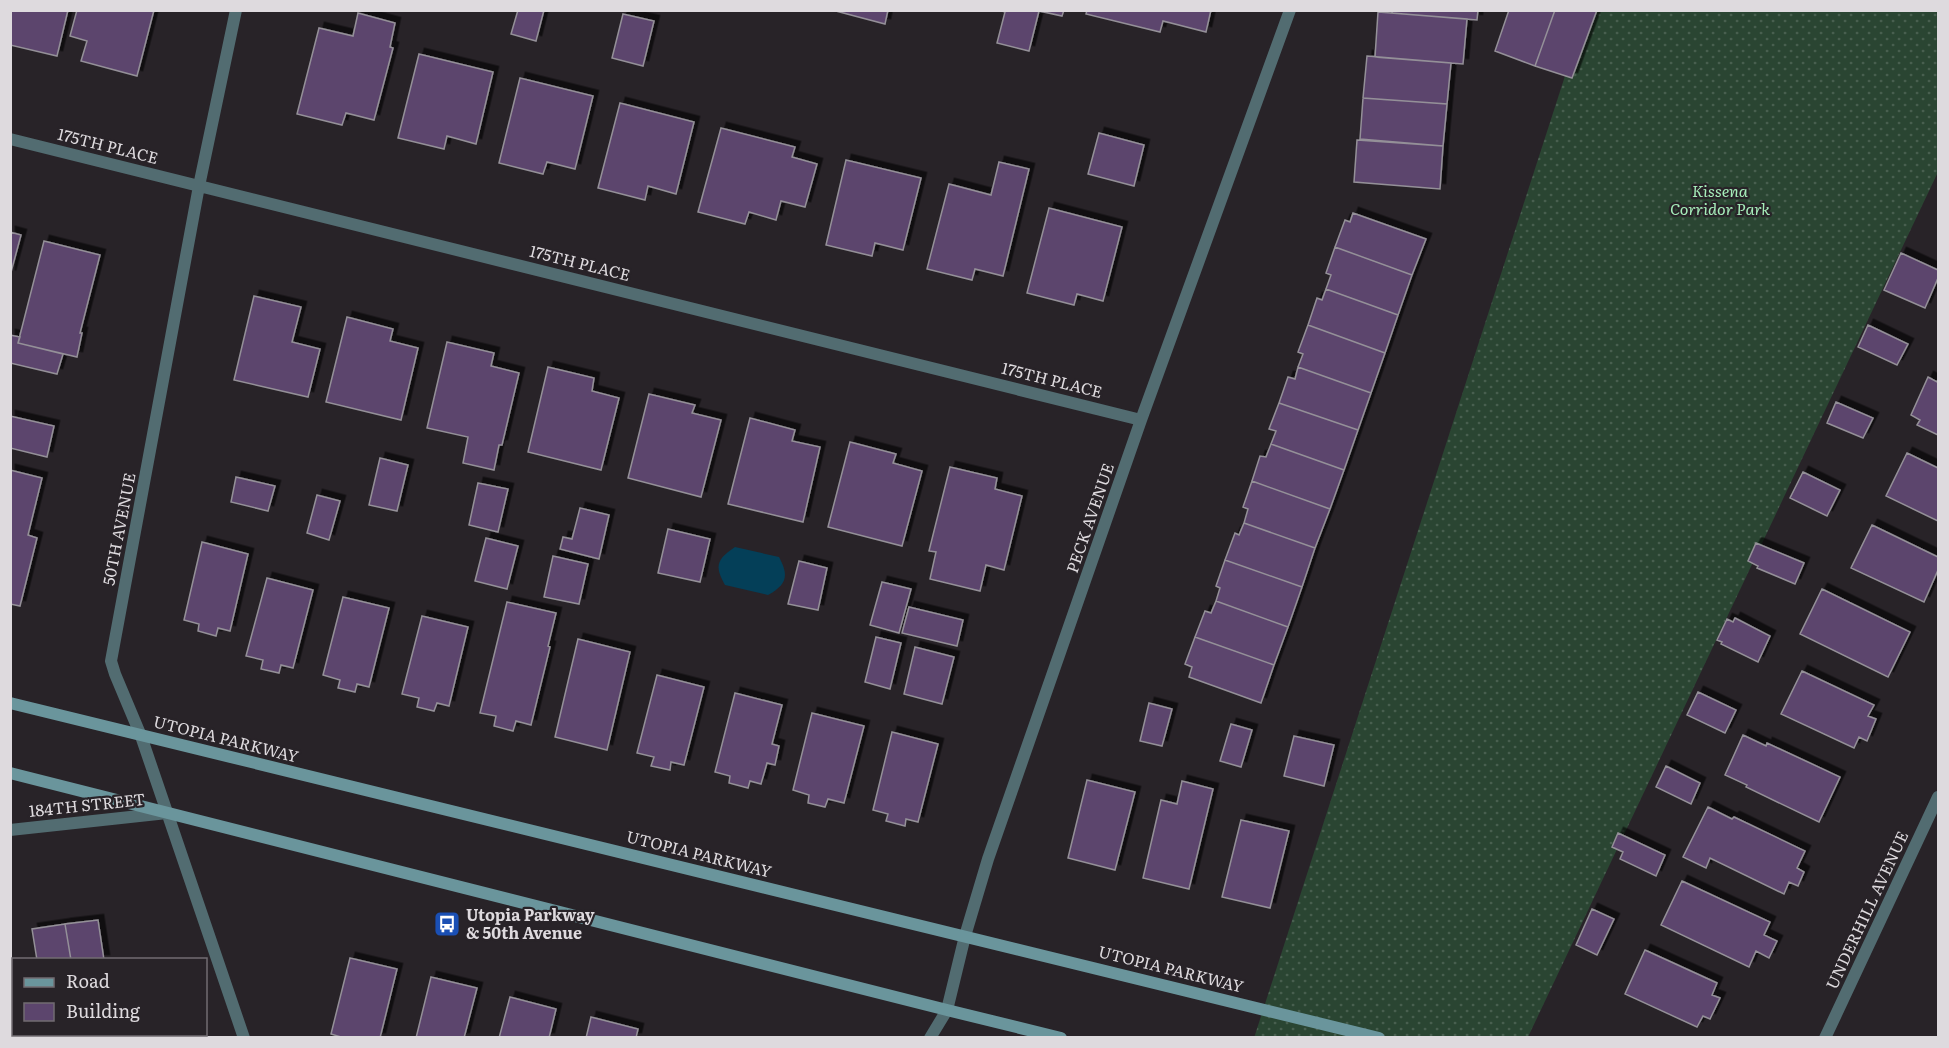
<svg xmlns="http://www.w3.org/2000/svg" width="1949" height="1048" font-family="Literata,serif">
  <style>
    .grass { fill: url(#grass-dots) }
    .water { fill: #043f58 }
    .building { fill: #5c456d; stroke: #949098; stroke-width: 1.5; filter: url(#shadow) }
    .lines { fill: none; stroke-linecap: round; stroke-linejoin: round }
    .street { stroke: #526c71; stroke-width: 12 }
    .secondary { stroke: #6a959c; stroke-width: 12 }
    .labels { text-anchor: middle; stroke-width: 4.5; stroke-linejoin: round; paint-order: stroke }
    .street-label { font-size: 16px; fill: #dedade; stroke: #282328 }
    .park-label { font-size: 16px; font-style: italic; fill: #a6edba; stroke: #282328 }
    .poi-label { font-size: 16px; font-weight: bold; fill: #dedade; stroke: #282328; text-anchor: start }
  </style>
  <defs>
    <pattern id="grass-dots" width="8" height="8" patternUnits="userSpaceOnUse" patternTransform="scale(1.5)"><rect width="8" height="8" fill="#2a4532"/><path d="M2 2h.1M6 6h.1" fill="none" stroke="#485f4f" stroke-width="1.8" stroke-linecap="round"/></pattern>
    <filter id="shadow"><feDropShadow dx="5.5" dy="-5.5" stdDeviation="0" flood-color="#0009"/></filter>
  </defs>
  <rect width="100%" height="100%" fill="#282328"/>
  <!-- grass -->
  <path class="grass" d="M 1586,11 L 1938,11 L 1938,172 L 1528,1037 L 1254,1038 Z"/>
  <!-- water -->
  <path class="water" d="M 735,547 L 779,557 C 789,576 787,584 768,595 L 725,585 C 714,566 717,559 735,547 Z"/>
  <!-- building -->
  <path class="building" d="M 10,10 L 68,10 L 57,56 L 10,45 Z
    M 77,10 L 154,10 L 137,76 L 81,61 L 87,41 L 70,36 Z
    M 518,10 L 544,10 L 536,41 L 511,34 Z
    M 832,10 L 888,10 L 885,24 Z
    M 999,10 L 1064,10 L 1062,16 L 1039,11 L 1029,51 L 997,43 L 1005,12 Z
    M 1087,10 L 1211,10 L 1206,32 L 1163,21 L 1160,32 L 1086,14 Z
    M 1393,10 L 1478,10 L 1477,20 L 1392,13 Z
    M 1509,10 L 1555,10 L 1535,66 L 1495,51 Z
    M 1555,10 L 1597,10 L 1572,78 L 1535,66 Z
    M 1378,12 L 1467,19 L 1463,64 L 1375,57 Z
    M 358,13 L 395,23 L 390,47 L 393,48 L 374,120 L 346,113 L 342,125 L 297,114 L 319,28 L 353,36 Z
    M 623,14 L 654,21 L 643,66 L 612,58 Z
    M 419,54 L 493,72 L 476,144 L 447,136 L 444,149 L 398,138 Z
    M 1367,56 L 1451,63 L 1447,104 L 1363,98 Z
    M 520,78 L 593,96 L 575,169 L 547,162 L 543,174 L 499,163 Z
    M 1363,98 L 1447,104 L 1443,146 L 1360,139 Z
    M 620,103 L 694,122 L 676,194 L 648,186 L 645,200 L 598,188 Z
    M 721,128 L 795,147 L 792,157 L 817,164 L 805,207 L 781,201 L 776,220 L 749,212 L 745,224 L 698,212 Z
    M 1099,133 L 1144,145 L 1134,186 L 1088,174 Z
    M 1357,140 L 1443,146 L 1440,189 L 1354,182 Z
    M 846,160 L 921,178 L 903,250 L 875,243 L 872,256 L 826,245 Z
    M 999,162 L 1029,169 L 1003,276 L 975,269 L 972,280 L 927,269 L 949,184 L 991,195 Z
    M 1049,208 L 1122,227 L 1103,301 L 1077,294 L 1074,305 L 1027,293 Z
    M 1353,213 L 1426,239 L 1412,275 L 1335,247 L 1345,220 L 1350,222 Z
    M 10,232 L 21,235 L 10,276 Z
    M 44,241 L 100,255 L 80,333 L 82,333 L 77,357 L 18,343 Z
    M 1335,247 L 1412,275 L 1398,315 L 1326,289 L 1331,275 L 1326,273 Z
    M 1901,253 L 1938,270 L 1938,278 L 1925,308 L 1884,290 Z
    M 1326,289 L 1398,315 L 1385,353 L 1308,325 L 1317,298 L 1322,300 Z
    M 254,296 L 301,307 L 292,342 L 320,349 L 308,397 L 234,380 Z
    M 347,317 L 393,329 L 390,341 L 418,348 L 401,420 L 326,402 Z
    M 1308,325 L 1385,353 L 1371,393 L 1298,367 L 1303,354 L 1298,352 Z
    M 1868,325 L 1908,344 L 1897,365 L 1858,347 Z
    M 10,335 L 20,337 L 18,343 L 63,354 L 57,374 L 10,363 Z
    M 447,342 L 494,353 L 491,366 L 519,373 L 502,445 L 499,445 L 494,470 L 463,463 L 468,437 L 427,428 Z
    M 548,367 L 594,378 L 592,391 L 619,398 L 601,470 L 528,452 Z
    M 1298,367 L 1371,393 L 1358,430 L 1279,403 L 1288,377 L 1295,379 Z
    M 1928,377 L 1937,382 L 1938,379 L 1938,435 L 1917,425 L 1920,420 L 1911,415 Z
    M 649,394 L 695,405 L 692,413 L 721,420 L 701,497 L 628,478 Z
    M 1836,402 L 1873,418 L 1863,438 L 1827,423 Z
    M 1279,403 L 1358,430 L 1344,470 L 1271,444 L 1276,431 L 1269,429 Z
    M 10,416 L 54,426 L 47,457 L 10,448 Z
    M 750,418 L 795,430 L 792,441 L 820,447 L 803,522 L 728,504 Z
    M 850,442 L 896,454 L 893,463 L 922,471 L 902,546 L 828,527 Z
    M 1271,444 L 1344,470 L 1330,509 L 1252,481 L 1260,456 L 1266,457 Z
    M 1907,453 L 1938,468 L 1938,521 L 1886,496 Z
    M 380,458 L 408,465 L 397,511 L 369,505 Z
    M 950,467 L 997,478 L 995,489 L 1022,496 L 1004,570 L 986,565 L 980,591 L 930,579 L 936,552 L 929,551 Z
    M 10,470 L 42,478 L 28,535 L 37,538 L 20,606 L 10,604 Z
    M 1803,472 L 1840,490 L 1827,516 L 1790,498 Z
    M 236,477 L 275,486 L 268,511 L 231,502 Z
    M 1252,481 L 1330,509 L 1315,548 L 1244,523 L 1248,509 L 1243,507 Z
    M 478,483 L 508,489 L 498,532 L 469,525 Z
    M 317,495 L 340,501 L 329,540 L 307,533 Z
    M 580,508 L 609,515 L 599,559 L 560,549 L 563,537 L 572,539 Z
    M 1244,523 L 1315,548 L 1302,587 L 1225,560 L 1235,533 L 1239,535 Z
    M 1872,525 L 1938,557 L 1938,570 L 1924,602 L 1851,568 Z
    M 668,529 L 710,539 L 700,582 L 658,573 Z
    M 486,538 L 518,546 L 507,589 L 475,581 Z
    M 202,542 L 248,554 L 230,631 L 218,628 L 216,636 L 198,631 L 199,624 L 184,620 Z
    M 1756,543 L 1804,563 L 1795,584 L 1757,568 L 1758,566 L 1748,561 Z
    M 553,556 L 588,564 L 579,604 L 544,597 Z
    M 1225,560 L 1302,587 L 1288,627 L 1216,601 L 1220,588 L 1216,586 Z
    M 799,561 L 827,568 L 818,610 L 788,604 Z
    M 267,578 L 313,590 L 293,668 L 281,665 L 279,673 L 261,669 L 263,660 L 246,656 Z
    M 882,582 L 911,589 L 899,633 L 870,625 Z
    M 1822,589 L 1910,632 L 1888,677 L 1800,634 Z
    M 343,597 L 389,608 L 369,687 L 357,684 L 355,692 L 338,688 L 340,680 L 323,675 Z
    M 1216,601 L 1288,627 L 1274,665 L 1195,637 L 1205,611 L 1211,613 Z
    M 507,602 L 556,613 L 548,646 L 550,647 L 531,725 L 516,721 L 513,731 L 494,726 L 496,716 L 480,713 Z
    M 909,607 L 963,620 L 957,646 L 902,633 Z
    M 422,616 L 468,627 L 449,706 L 437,703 L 434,711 L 417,707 L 419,698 L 402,694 Z
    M 1735,618 L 1770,636 L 1758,662 L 1721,644 L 1722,642 L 1717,640 L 1727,619 L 1733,622 Z
    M 876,637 L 901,643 L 890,689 L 865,682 Z
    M 1195,637 L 1274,665 L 1261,703 L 1189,677 L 1192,667 L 1185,664 Z
    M 578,639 L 630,652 L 607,750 L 555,737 Z
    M 915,647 L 954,657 L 942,704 L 904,694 Z
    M 1802,671 L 1874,705 L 1868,716 L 1876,719 L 1867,741 L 1859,737 L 1854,748 L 1781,714 Z
    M 657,675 L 704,687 L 684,765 L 671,762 L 670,770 L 651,766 L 654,757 L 637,753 Z
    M 1698,692 L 1736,710 L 1725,733 L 1687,715 Z
    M 735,693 L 782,705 L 772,744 L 779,746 L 775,765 L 767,763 L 761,784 L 750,781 L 748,788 L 729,783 L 730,776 L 715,772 Z
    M 1149,703 L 1172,709 L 1162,746 L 1140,741 Z
    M 812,713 L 864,726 L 844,803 L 828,799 L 825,807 L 808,803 L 809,795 L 793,790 Z
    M 1231,724 L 1252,730 L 1241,767 L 1220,761 Z
    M 892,732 L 938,744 L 918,822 L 906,819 L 905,826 L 886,821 L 888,814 L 873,810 Z
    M 1743,735 L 1766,746 L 1767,743 L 1840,777 L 1819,822 L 1746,787 L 1747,785 L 1725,775 Z
    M 1294,736 L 1334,745 L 1324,786 L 1284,776 Z
    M 1666,766 L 1700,783 L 1691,804 L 1656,787 Z
    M 1087,780 L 1135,792 L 1115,870 L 1068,858 Z
    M 1182,781 L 1213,789 L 1189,889 L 1143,878 L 1161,800 L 1177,804 Z
    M 1708,807 L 1732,819 L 1734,817 L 1805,851 L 1797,868 L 1804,872 L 1798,886 L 1789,882 L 1784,894 L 1710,858 L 1706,868 L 1683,857 Z
    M 1241,820 L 1289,831 L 1270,908 L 1222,897 Z
    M 1618,833 L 1665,855 L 1656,876 L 1620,859 L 1623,852 L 1612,847 Z
    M 1682,881 L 1770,922 L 1764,935 L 1777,941 L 1769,958 L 1756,951 L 1749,967 L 1661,925 Z
    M 1592,909 L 1614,919 L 1597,955 L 1576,945 Z
    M 98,920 L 104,960 L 71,960 L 65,924 Z
    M 65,924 L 71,960 L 37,960 L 32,929 Z
    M 1645,950 L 1717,983 L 1712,995 L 1720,998 L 1710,1019 L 1703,1016 L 1697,1027 L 1625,994 Z
    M 350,958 L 397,969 L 380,1038 L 344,1038 L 331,1034 Z
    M 431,977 L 477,988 L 464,1038 L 416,1038 Z
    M 510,997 L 556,1009 L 549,1038 L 499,1038 Z
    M 591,1017 L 638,1029 L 636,1038 L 586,1038 Z"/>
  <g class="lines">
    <!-- street -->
    <path class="street" d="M 236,10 L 199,186 L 111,661 L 115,674 L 141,736 L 244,1038
      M 10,139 L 1141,420
      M 10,830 L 167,813
      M 930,1038 L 947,1010 L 965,936 L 988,859 L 1141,420 L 1290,10
      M 1825,1038 L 1938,797"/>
    <!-- secondary -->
    <path class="secondary" d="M 10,703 L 1379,1038
      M 10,773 L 947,1010 L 1061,1038"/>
  </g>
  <!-- icons -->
  <defs>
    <symbol id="bus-square" viewBox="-11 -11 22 22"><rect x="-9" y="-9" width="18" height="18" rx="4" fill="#1a4fb4" stroke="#282328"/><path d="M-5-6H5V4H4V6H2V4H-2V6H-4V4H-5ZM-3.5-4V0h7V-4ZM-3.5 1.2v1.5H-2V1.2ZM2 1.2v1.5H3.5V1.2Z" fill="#fff"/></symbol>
  </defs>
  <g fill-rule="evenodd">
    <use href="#bus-square" x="432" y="909" width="30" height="30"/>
  </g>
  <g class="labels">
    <!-- street labels -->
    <g class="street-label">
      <text transform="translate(108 146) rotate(14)" y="6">175TH PLACE</text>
      <text transform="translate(580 263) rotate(14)" y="6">175TH PLACE</text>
      <text transform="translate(1052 380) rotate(14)" y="6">175TH PLACE</text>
      <text transform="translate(1090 518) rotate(-71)" y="6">PECK AVENUE</text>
      <text transform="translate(119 529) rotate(-79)" y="6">50TH AVENUE</text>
      <text transform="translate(226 739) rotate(14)" y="6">UTOPIA PARKWAY</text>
      <text transform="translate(87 805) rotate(-6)" y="6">184TH STREET</text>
      <text transform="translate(699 854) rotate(14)" y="6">UTOPIA PARKWAY</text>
      <text transform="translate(1867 910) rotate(-65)" y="6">UNDERHILL AVENUE</text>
      <text transform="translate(1171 969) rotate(14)" y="6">UTOPIA PARKWAY</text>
    </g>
    <!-- park labels -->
    <g class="park-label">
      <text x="1720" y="197">Kissena<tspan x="1720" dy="18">Corridor Park</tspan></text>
    </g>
    <!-- poi labels -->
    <g class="poi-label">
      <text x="466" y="921">Utopia Parkway<tspan x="466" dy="18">&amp; 50th Avenue</tspan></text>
    </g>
  </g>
  <!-- border -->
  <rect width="1949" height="1048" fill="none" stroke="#dedade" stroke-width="24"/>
  <!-- legend -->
  <rect x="12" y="958" width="195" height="78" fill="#282328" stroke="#716c71" stroke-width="1.5"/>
  <rect x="24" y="978" width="30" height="9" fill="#6a959c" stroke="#716c71" stroke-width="1.5"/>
  <text x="66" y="988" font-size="18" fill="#dedade">Road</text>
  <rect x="24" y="1003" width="30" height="18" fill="#5c456d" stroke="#716c71" stroke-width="1.5"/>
  <text x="66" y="1018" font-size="18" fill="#dedade">Building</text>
</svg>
